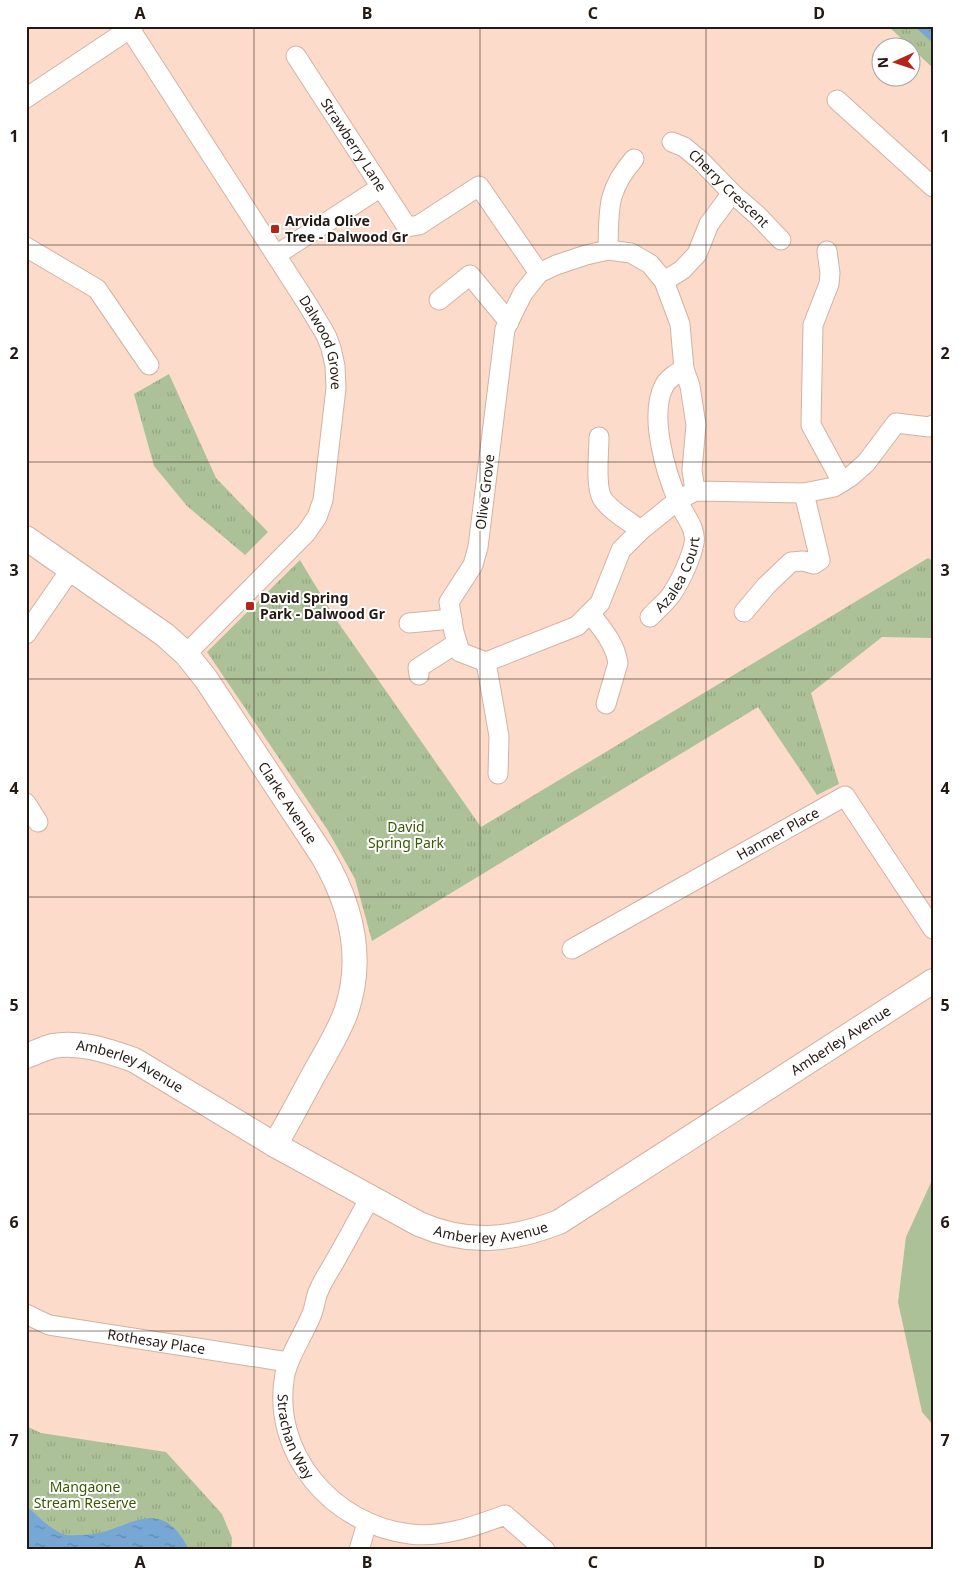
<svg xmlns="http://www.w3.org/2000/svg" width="959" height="1576" font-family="'Noto Sans',sans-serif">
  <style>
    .grass { fill: url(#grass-tufts) }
    .garden { fill: #acc198 }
    .water { fill: url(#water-ripples) }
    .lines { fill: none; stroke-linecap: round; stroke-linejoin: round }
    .minor-casing { stroke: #d2b2a2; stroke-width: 21 }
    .tertiary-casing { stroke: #d2b2a2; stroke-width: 26 }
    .minor { stroke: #fff; stroke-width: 19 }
    .tertiary { stroke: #fff; stroke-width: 24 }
    .grid { fill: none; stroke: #241913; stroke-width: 1; stroke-opacity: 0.55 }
    .poi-dot { fill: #b32518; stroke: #fff; stroke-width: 2 }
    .labels { text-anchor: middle; stroke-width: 4; stroke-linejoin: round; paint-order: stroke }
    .street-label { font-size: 14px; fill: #241913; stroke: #fff }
    .poi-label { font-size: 14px; font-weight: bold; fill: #241913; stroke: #fff; text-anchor: start }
    .park-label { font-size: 14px; fill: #385900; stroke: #fff }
    .neatline { fill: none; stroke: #241913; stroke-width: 2 }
    .grid-label { font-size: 16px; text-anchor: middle; font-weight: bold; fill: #241913 }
  </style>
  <defs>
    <pattern id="grass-tufts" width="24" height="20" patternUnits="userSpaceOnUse" patternTransform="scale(1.25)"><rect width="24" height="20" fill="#acc198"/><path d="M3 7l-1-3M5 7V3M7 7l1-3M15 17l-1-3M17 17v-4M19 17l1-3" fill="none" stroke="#94a582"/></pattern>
    <pattern id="water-ripples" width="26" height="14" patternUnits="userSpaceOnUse" patternTransform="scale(1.25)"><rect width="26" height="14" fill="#77a8d5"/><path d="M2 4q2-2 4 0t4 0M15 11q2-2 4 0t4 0" fill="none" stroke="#6188ac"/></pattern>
  </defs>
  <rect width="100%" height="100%" fill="#fcdbcb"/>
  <!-- grass -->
  <path class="grass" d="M 888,26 L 933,26 L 933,68 Z
    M 169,374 L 216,478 L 268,532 L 245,555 L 187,506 L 154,466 L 134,394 Z
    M 928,558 L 933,561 L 933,638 L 882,637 L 811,693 L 839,784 L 817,795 L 758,707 L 372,941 L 355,879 L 327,829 L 207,652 L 300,560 L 335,618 L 481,827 Z
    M 26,1426 L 41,1433 L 166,1452 L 222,1514 L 232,1538 L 231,1550 L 26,1550 Z"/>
  <!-- garden -->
  <path class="garden" d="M 933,1178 L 933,1425 L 922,1412 L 898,1302 L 906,1237 Z"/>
  <!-- water -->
  <path class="water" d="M 914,26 L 933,26 L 933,43 Z
    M 26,1505 C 36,1515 50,1529 63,1534 C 67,1536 73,1535 78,1535 C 123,1538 158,1487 189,1550 L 38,1550 L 26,1545 Z"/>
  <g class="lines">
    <defs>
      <g id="minor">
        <path id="s1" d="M 130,29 L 308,305 L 326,335 L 331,348 L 335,366 L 336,388 L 323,500 L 317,517 L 306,533 L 186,654"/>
        <path id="s2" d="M 296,56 L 407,227 L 419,225 L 479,186 L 539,273"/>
        <path d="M 26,98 L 134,26"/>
        <path d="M 837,100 L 933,187"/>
        <path id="s3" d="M 672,142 L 684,147 L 700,160 L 732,193 L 758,216 L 781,240"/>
        <path d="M 26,247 L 97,289 L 149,365"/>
        <path d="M 608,250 C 609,210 606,191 634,159"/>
        <path d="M 827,251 L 830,273 L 829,284 L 813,325 L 811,425 L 842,482"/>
        <path d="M 276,255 L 381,187"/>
        <path d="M 664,281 L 682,270 L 697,254 L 709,224 L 732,193"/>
        <path d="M 439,300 L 470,275 L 509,322"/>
        <path d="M 599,437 C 599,453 595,485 602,498 C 609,510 630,522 641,530"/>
        <path d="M 695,491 L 692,470 L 696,425 L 690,386 L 684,369 L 680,324 L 664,281 L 650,264 L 631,253 L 608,250 L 586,255 L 556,265 L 539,273 L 523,293 L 505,329 L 478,547 L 473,565 L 449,602 L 454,632 L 460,652 L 486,662 L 577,626 L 600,603 L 621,550 L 641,530 L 677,501 L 695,491 L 804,493 L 834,487 L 850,477 L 866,463 L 896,423 L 929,427 L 933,425"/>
        <path d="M 744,612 L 766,586 L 791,562 L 803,561 L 814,564 L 820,560 L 804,493"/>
        <path d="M 590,613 C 602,629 615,643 618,663 L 606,704"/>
        <path id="s4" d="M 650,617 C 657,609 668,601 673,592 C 681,580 692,556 694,543 C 697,528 683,514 678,501 C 665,471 649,415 664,386 C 668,378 677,373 684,369"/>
        <path d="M 409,623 L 452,619"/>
        <path d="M 26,634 L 71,569"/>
        <path d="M 486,662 L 499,736 L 498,774"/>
        <path d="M 419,675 L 418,668 L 457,643"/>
        <path d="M 26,803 L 38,822"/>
        <path id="s5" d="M 572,949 L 845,796 L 933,929"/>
        <path id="s6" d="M 370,1198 C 358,1219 347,1240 335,1261 C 330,1270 323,1280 319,1290 C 315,1298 315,1308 311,1316 C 303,1336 290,1353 285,1374 C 270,1453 333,1525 410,1534 C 443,1538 475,1526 505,1515 L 545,1550"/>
        <path id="s7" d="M 26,1314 L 49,1325 L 288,1362"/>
        <path d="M 359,1550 L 367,1523"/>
      </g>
      <g id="tertiary">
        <path id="s8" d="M 26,538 L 165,635 L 186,654 L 206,679 L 322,855 C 351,904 365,957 346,1012 C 338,1034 325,1054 314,1074 C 301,1098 289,1121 275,1145"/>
        <path id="s9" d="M 26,1056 C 35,1053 44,1048 53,1046 C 80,1041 108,1051 134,1060 L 275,1145 L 419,1224 C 468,1245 510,1241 559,1222 L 933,981"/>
      </g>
    </defs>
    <!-- minor casing -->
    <use href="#minor" class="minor-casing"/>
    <!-- tertiary casing -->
    <use href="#tertiary" class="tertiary-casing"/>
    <!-- minor -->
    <use href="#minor" class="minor"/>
    <!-- tertiary -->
    <use href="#tertiary" class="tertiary"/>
  </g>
  <!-- grid -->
  <path class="grid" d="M 254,26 L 254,1550M 480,26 L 480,1550M 706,26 L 706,1550M 26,245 L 933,245M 26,462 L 933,462M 26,679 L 933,679M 26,897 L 933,897M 26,1114 L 933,1114M 26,1331 L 933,1331"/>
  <!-- markers -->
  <g class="poi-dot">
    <rect x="270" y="224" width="10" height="10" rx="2.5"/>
    <rect x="245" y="601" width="10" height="10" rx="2.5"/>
  </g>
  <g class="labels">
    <!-- street labels -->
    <g class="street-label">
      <text dy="5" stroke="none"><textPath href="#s2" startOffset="106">Strawberry Lane</textPath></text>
      <text dy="5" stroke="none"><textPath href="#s3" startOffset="74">Cherry Crescent</textPath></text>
      <text dy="5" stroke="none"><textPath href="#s1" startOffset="369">Dalwood Grove</textPath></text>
      <text transform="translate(485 492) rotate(-83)" y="5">Olive Grove</text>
      <text dy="5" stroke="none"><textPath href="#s4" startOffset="52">Azalea Court</textPath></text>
      <text dy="5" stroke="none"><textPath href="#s8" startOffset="378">Clarke Avenue</textPath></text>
      <text dy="5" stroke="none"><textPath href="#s5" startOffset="236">Hanmer Place</textPath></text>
      <text dy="5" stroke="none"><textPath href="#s9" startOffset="920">Amberley Avenue</textPath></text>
      <text dy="5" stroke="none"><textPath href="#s9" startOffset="110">Amberley Avenue</textPath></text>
      <text dy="5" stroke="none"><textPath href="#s9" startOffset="515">Amberley Avenue</textPath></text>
      <text dy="5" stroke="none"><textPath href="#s7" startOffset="134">Rothesay Place</textPath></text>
      <text dy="5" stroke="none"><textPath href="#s6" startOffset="261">Strachan Way</textPath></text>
    </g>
    <!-- poi labels -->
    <g class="poi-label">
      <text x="285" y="226">Arvida Olive<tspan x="285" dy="16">Tree - Dalwood Gr</tspan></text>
      <text x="260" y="603">David Spring<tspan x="260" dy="16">Park - Dalwood Gr</tspan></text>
    </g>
    <!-- park labels -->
    <g class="park-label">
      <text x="406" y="832">David<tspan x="406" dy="16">Spring Park</tspan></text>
      <text x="85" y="1492">Mangaone<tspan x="85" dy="16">Stream Reserve</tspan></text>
    </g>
  </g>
  <!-- border -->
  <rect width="959" height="1576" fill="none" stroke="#ffffff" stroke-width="55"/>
  <!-- north arrow -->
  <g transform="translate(896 62) rotate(267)"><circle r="24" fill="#ffffff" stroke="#a7a3a1"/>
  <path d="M0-4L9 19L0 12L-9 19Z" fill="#b32518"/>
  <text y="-8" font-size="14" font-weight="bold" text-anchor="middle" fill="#241913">N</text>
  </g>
  <rect x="28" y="28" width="904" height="1520" class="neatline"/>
  <g class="grid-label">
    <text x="140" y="19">A</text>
    <text x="367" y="19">B</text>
    <text x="593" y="19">C</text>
    <text x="819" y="19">D</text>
    <text x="14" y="142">1</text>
    <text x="945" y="142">1</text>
    <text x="14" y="359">2</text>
    <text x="945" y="359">2</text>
    <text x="14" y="576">3</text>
    <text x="945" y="576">3</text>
    <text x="14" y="794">4</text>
    <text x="945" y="794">4</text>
    <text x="14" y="1011">5</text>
    <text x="945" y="1011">5</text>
    <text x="14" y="1228">6</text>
    <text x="945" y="1228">6</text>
    <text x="14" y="1446">7</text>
    <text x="945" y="1446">7</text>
    <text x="140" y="1568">A</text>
    <text x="367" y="1568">B</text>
    <text x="593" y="1568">C</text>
    <text x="819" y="1568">D</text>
  </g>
</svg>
